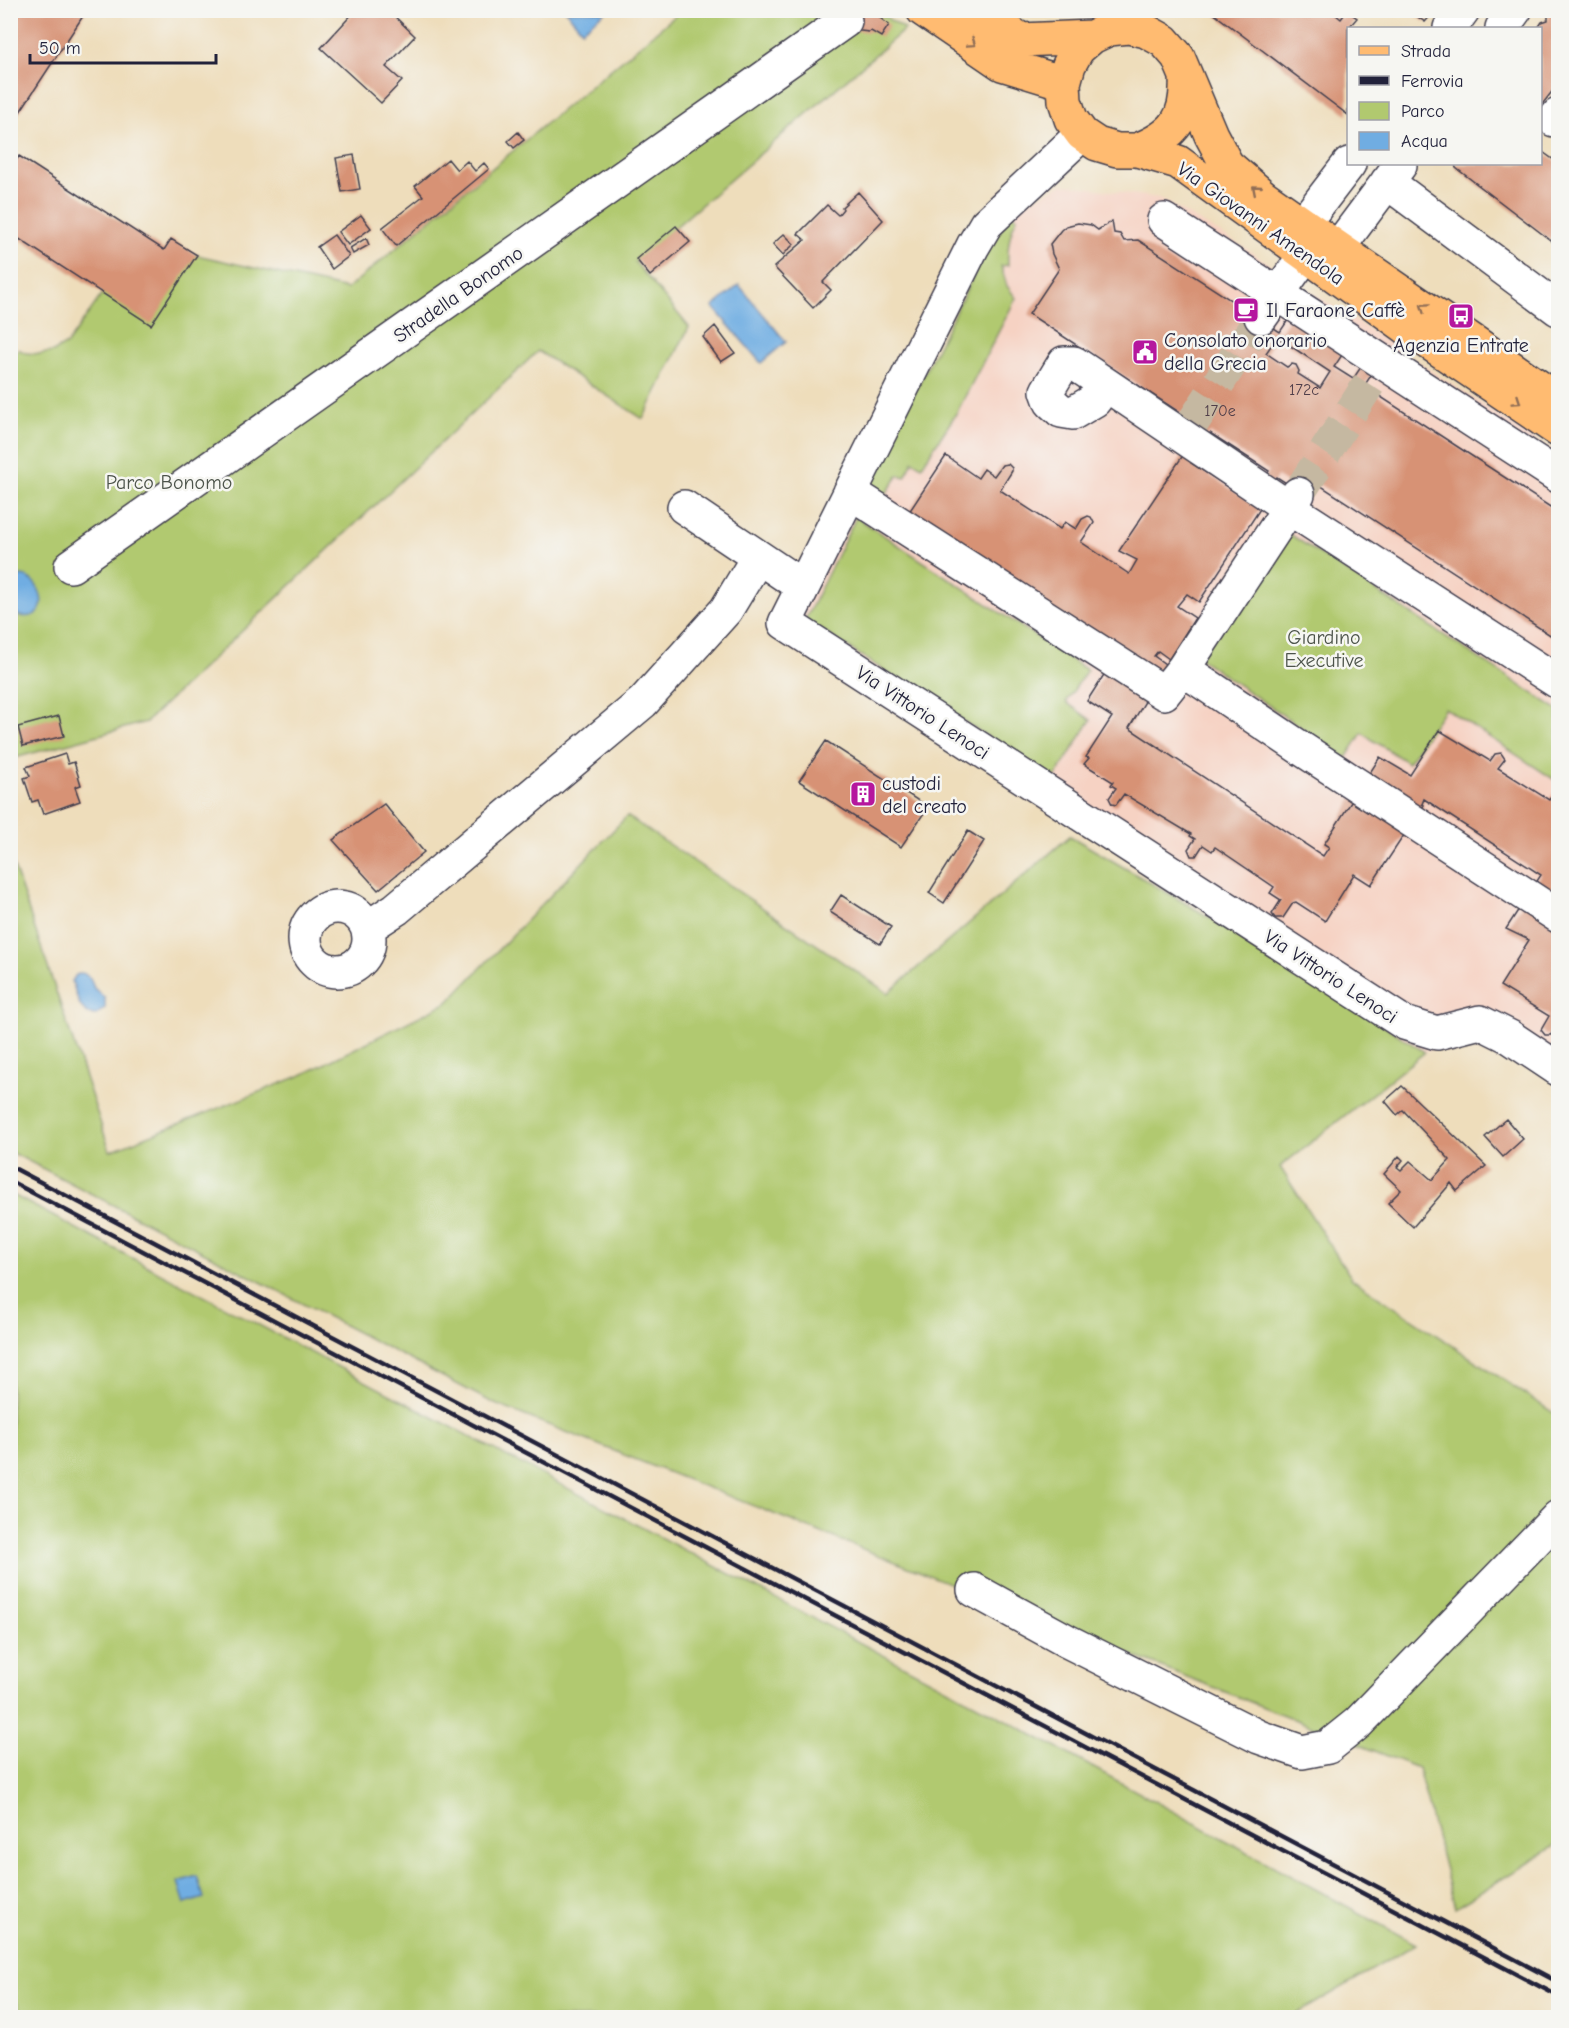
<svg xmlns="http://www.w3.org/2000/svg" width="1569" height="2028" font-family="'Comic Neue',sans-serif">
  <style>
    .built { fill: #f6d2c3 }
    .green { fill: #b1c96f; stroke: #6a7655; stroke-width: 1.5 }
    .water { fill: #70ade2; stroke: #49688e; stroke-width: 1.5 }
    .building { fill: #d79274; fill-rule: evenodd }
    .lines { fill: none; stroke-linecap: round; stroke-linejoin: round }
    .minor-tunnel { stroke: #c5b8a1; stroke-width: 33; stroke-dasharray: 33 16; stroke-linecap: butt }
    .minor-casing { stroke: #413e4e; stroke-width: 36 }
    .major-casing { stroke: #413e4e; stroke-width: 36 }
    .minor { stroke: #fff; stroke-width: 33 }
    .major { stroke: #ffbb71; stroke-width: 33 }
    .rail { stroke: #22223b; stroke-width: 4.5 }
    .oneway { stroke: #906e56 }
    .labels { text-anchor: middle; stroke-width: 5; stroke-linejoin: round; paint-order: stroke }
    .number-label { font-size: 16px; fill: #4f3e49 }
    .street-label { font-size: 20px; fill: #22223b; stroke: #f6f6f2 }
    .poi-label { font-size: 20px; fill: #22223b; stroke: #f6f6f2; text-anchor: start }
    .park-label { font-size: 20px; fill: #4d544b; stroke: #f6f6f2 }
  </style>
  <rect width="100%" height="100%" fill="#f6f6f2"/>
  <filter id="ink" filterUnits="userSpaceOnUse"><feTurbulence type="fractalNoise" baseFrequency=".0167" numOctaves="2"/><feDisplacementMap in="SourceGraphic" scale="12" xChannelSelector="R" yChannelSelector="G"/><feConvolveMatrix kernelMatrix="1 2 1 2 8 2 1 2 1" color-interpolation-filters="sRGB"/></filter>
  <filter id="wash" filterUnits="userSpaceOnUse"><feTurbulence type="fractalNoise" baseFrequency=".008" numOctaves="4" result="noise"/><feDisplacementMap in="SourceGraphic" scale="24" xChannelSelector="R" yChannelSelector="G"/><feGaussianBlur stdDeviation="1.35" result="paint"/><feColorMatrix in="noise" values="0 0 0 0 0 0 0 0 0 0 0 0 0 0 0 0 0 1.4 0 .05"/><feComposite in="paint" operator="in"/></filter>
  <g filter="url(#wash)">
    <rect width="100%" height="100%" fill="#edb"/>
    <!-- built -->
    <path class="built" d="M 1063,184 L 1159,198 L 1245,248 L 1558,454 L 1558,1083 L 1484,1033 L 1425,1052 L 1269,952 L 800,616 L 1010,211 Z"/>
    <!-- green -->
    <path class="green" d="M 681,11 L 876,11 L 905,29 L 635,262 L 689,327 L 643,419 L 538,351 L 146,722 L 11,759 L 10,361 L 18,349 L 26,353 L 39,354 L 53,352 L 67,344 L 103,293 L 197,255 L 347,289 Z
      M 1012,213 L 1017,218 C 1009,233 1007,247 1008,265 L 1001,266 L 1007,286 L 1016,298 L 957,412 L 922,466 L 913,461 L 905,477 L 899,475 L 885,495 L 872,490 L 870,481 L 988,247 Z
      M 856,517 L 1087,670 L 1066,702 L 1091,720 L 1054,779 L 805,620 Z
      M 1285,531 L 1558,710 L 1558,782 L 1445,708 L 1408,763 L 1362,733 L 1346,758 L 1199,658 Z
      M 627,816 L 888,993 L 1070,836 L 1269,952 L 1425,1052 L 1280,1167 L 1352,1279 L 1558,1416 L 1558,1844 L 1455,1908 L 1418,1768 L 495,1404 L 11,1152 L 10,855 L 110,1151 L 302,1075 L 448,1002 Z
      M 11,1194 L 1006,1720 L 1416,1944 L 1290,2018 L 24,2018 L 11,1990 Z"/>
    <!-- water -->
    <path class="water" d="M 566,11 L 606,11 L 582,30 Z
      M 739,285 L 786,342 L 761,363 L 713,307 Z
      M 21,576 C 41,576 56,622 19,616 L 11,605 L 11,580 Z
      M 83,973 L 90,978 L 94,988 L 105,998 L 105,1008 L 96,1015 C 78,1014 77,995 72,981 L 76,975 Z
      M 197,1876 L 204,1898 L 185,1904 L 178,1882 Z"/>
    <g id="blocks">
      <!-- building -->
      <path class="building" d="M 10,10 L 87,10 L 12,124 L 10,123 Z
        M 356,10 L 388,10 L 415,36 L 386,67 L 402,81 L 381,103 L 321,48 Z
        M 839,10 L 876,10 L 880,14 L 880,18 L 889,25 L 881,37 L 871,31 L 869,32 L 852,30 Z
        M 1209,10 L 1330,10 L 1341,19 L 1347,11 L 1357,18 L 1350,26 L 1354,28 L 1348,28 L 1348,115 Z
        M 1419,10 L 1432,10 L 1434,12 L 1425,22 L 1415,15 Z
        M 1551,10 L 1558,10 L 1558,84 L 1540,107 L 1540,28 L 1538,28 L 1542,22 L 1548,20 L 1548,16 Z
        M 518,132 L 524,140 L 514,148 L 508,141 Z
        M 1540,150 L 1558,163 L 1558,246 L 1456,168 L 1455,164 L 1540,164 Z
        M 354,155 L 360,189 L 342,192 L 336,158 Z
        M 19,156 L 164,250 L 171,239 L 197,255 L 151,325 L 10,233 L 10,166 L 12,167 Z
        M 448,159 L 457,170 L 467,161 L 475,171 L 484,163 L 489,169 L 396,246 L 382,228 L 423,196 L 415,186 Z
        M 858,192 L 883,220 L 823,282 L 831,290 L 813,308 L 774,267 L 805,240 L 798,234 L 827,205 L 838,215 L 843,209 L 842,207 Z
        M 361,215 L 371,228 L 348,245 L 338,232 Z
        M 1112,221 L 1114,233 L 1120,234 L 1124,241 L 1138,240 L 1280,332 L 1290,317 L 1344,352 L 1334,367 L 1353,379 L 1363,364 L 1374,371 L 1364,386 L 1558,512 L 1558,640 L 1306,476 L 1297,490 L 1277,477 L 1257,507 L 1260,509 L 1199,602 L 1187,594 L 1177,606 L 1195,618 L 1169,659 L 1158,651 L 1154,656 L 1165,664 L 1147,691 L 1149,695 L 1129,728 L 1323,856 L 1329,847 L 1324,844 L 1380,757 L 1410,775 L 1439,730 L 1490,761 L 1495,754 L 1501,753 L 1505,759 L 1498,768 L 1549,800 L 1554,793 L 1558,792 L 1558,1023 L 1551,1035 L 1545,1035 L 1541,1030 L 1549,1016 L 1500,986 L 1529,940 L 1506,929 L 1541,875 L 1424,799 L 1422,804 L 1424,805 L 1371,885 L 1354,874 L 1325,921 L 1296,902 L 1293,903 L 1283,918 L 1275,918 L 1272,914 L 1281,900 L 1270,893 L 1274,887 L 1215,847 L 1212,851 L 1203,845 L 1196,856 L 1191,856 L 1188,849 L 1195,839 L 1190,836 L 1191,834 L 1124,794 L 1116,805 L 1112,804 L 1109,798 L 1116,788 L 1111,785 L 1113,782 L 1084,764 L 1089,758 L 1086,757 L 1112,717 L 1087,701 L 1109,667 L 909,512 L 946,456 L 978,478 L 984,469 L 994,476 L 1002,465 L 1008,464 L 1012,468 L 1012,471 L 1000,490 L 1060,529 L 1065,522 L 1076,529 L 1082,519 L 1088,516 L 1091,517 L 1094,523 L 1081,542 L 1129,574 L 1137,560 L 1119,551 L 1202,427 L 1029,314 L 1059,269 L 1052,254 L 1050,244 L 1061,230 L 1066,226 L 1078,223 L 1091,225 L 1098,230 ZM 1277,337 L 1330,372 L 1320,388 L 1298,374 L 1299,371 L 1296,365 L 1292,364 L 1287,367 L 1266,353 ZM 1210,433 L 1269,471 L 1249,501 L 1191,463 Z
        M 676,226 L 690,242 L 650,276 L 636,259 Z
        M 784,234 L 794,244 L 783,255 L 773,244 Z
        M 334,235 L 349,256 L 332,269 L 317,247 Z
        M 366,238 L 369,245 L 353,254 L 350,248 Z
        M 715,326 L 735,353 L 721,362 L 703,337 Z
        M 59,716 L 64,736 L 23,746 L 18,727 Z
        M 826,741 L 928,807 L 901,847 L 799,781 Z
        M 65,754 L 68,764 L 74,762 L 81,785 L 75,787 L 80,801 L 43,814 L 38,800 L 32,802 L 24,778 L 30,776 L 26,767 Z
        M 384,804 L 424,852 L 378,890 L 333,840 Z
        M 968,831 L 984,841 L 944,903 L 929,893 Z
        M 841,895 L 891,927 L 880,944 L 830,912 Z
        M 1402,1086 L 1486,1166 L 1457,1191 L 1451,1183 L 1413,1227 L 1388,1203 L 1401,1190 L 1384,1174 L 1399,1156 L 1403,1160 L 1397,1167 L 1401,1170 L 1410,1161 L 1432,1180 L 1450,1160 L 1403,1110 L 1397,1115 L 1385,1101 Z
        M 1506,1119 L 1523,1139 L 1503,1157 L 1485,1137 Z"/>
    </g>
  </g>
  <g filter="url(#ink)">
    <use href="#blocks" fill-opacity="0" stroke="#413e4e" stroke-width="1.5"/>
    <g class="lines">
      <!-- minor-tunnel -->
      <path class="minor-tunnel" d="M 1192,424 L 1261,317
        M 1298,494 L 1374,376"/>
      <defs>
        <path id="minor" d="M 1450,28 L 1463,10
          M 1502,28 L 1515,10
          M 1554,120 L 1558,115
          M 1082,134 L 986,224 L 973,246 L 785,623 L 1404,1023 L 1437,1033 L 1480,1022 L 1510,1037 L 1558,1069
          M 1387,182 L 1558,309
          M 1164,220 L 1558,476
          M 1303,224 L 1349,164
          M 1338,248 L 1400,165
          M 1261,317 L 1306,254
          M 1105,384 L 1095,400 L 1073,413 L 1061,411 L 1051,402 L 1047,391 L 1064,363 L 1074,363 L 1289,508 L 1298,494
          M 850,492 L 1164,693 L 1183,669 L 1302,749 L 1558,916
          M 684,507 L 803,587
          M 71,566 L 845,21
          M 1183,669 L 1289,508 L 1558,682
          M305 939a32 32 0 1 1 64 0a32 32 0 1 1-64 0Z
          M 367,928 L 396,909 L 643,702 L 726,610 L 758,557
          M 974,1590 L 1067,1641 L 1259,1737 L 1302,1752 L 1328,1747 L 1358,1723 L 1558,1517"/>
        <path id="major" d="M 923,10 L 1002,64 L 1064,83
          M 977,10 L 1021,40 L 1092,37
          M 1137,150 C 1175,135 1188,118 1186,77
          M 1558,400 L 1303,224 L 1263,196 L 1227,165 L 1211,135 L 1178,57 L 1164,41 L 1146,31 L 1128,27 L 1109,29 L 1092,37 L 1078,49 L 1069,65 L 1064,83 L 1065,101 L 1071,119 L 1082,134 L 1097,144 L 1117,150 L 1137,150 L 1178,162 L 1406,327 L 1558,430"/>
      </defs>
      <!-- minor casing -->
      <use href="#minor" class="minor-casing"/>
      <!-- major casing -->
      <use href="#major" class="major-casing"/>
      <!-- minor -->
      <use href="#minor" class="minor"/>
      <!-- major -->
      <use href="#major" class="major"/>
      <!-- rail -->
      <path class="rail" d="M 10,1166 L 1558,1982
        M 10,1181 L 1558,1996"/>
    </g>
    <!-- one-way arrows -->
    <defs><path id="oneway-chevron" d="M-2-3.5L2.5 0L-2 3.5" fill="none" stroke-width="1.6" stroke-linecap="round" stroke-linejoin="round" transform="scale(1.5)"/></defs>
    <g class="oneway">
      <use href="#oneway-chevron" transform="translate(972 43) rotate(34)"/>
      <use href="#oneway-chevron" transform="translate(1256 189) rotate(-139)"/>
      <use href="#oneway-chevron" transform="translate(1424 307) rotate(-145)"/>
      <use href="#oneway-chevron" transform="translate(1517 401) rotate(34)"/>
    </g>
  </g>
  <!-- icons -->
  <defs>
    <symbol id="cafe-square" viewBox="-11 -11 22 22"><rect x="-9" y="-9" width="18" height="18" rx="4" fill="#b5179e" stroke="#f6f6f2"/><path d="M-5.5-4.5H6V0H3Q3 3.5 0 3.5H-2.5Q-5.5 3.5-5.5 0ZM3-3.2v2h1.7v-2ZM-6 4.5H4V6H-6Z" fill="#fff"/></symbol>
    <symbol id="bus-square" viewBox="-11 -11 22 22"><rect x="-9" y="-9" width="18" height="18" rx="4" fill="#b5179e" stroke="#f6f6f2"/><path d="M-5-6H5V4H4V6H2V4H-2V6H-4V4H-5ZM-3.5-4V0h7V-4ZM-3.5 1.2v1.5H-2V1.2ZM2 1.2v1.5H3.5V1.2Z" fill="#fff"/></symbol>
    <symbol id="civic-square" viewBox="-11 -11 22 22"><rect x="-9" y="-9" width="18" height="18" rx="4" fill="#b5179e" stroke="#f6f6f2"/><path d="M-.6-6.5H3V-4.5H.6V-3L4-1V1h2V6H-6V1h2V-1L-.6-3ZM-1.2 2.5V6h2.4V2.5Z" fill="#fff"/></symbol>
    <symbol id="building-square" viewBox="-11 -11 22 22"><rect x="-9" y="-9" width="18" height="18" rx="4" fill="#b5179e" stroke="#f6f6f2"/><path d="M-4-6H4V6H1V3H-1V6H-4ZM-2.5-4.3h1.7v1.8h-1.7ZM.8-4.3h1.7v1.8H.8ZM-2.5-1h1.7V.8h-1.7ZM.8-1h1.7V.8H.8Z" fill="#fff"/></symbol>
  </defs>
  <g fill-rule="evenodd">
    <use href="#cafe-square" x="1231" y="295" width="30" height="30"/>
    <use href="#bus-square" x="1446" y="301" width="30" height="30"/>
    <use href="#civic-square" x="1130" y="337" width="30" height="30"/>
    <use href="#building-square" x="848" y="779" width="30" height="30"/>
  </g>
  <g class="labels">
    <!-- number labels -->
    <g class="number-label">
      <text x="1304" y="395">172c</text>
      <text x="1220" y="416">170e</text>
    </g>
    <!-- street labels -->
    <g class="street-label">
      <text transform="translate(1261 223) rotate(35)" y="7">Via Giovanni Amendola</text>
      <text transform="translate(458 294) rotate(-35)" y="7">Stradella Bonomo</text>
      <text transform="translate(923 712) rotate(33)" y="7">Via Vittorio Lenoci</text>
      <text transform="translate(1331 976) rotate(33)" y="7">Via Vittorio Lenoci</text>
    </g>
    <!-- poi labels -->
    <g class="poi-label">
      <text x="1266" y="317">Il Faraone Caffè</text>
      <text x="1164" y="347">Consolato onorario<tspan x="1164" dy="23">della Grecia</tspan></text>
      <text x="1461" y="352" text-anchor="middle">Agenzia Entrate</text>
      <text x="882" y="790">custodi<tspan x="882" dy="23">del creato</tspan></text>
    </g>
    <!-- park labels -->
    <g class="park-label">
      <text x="169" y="489">Parco Bonomo</text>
      <text x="1324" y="644">Giardino<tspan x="1324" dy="23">Executive</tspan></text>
    </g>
  </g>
  <!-- margin -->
  <rect width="1569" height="2028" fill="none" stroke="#f6f6f2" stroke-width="36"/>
  <!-- legend -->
  <rect x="1347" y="27" width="195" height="138" fill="#f6f6f2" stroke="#a1a1a9" stroke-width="1.5"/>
  <rect x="1359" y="46" width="30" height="9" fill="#ffbb71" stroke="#a1a1a9" stroke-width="1.5"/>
  <text x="1401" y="57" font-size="18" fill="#22223b">Strada</text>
  <rect x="1359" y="76" width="30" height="9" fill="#22223b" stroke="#a1a1a9" stroke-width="1.5"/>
  <text x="1401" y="87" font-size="18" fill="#22223b">Ferrovia</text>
  <rect x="1359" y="102" width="30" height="18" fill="#b1c96f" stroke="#a1a1a9" stroke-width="1.5"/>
  <text x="1401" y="117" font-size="18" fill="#22223b">Parco</text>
  <rect x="1359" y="132" width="30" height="18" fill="#70ade2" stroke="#a1a1a9" stroke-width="1.5"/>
  <text x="1401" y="147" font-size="18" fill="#22223b">Acqua</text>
  <!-- scale -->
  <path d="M30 54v9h186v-9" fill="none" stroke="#22223b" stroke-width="3"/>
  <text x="39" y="54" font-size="18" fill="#22223b" stroke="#f6f6f2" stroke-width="4.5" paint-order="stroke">50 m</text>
</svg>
